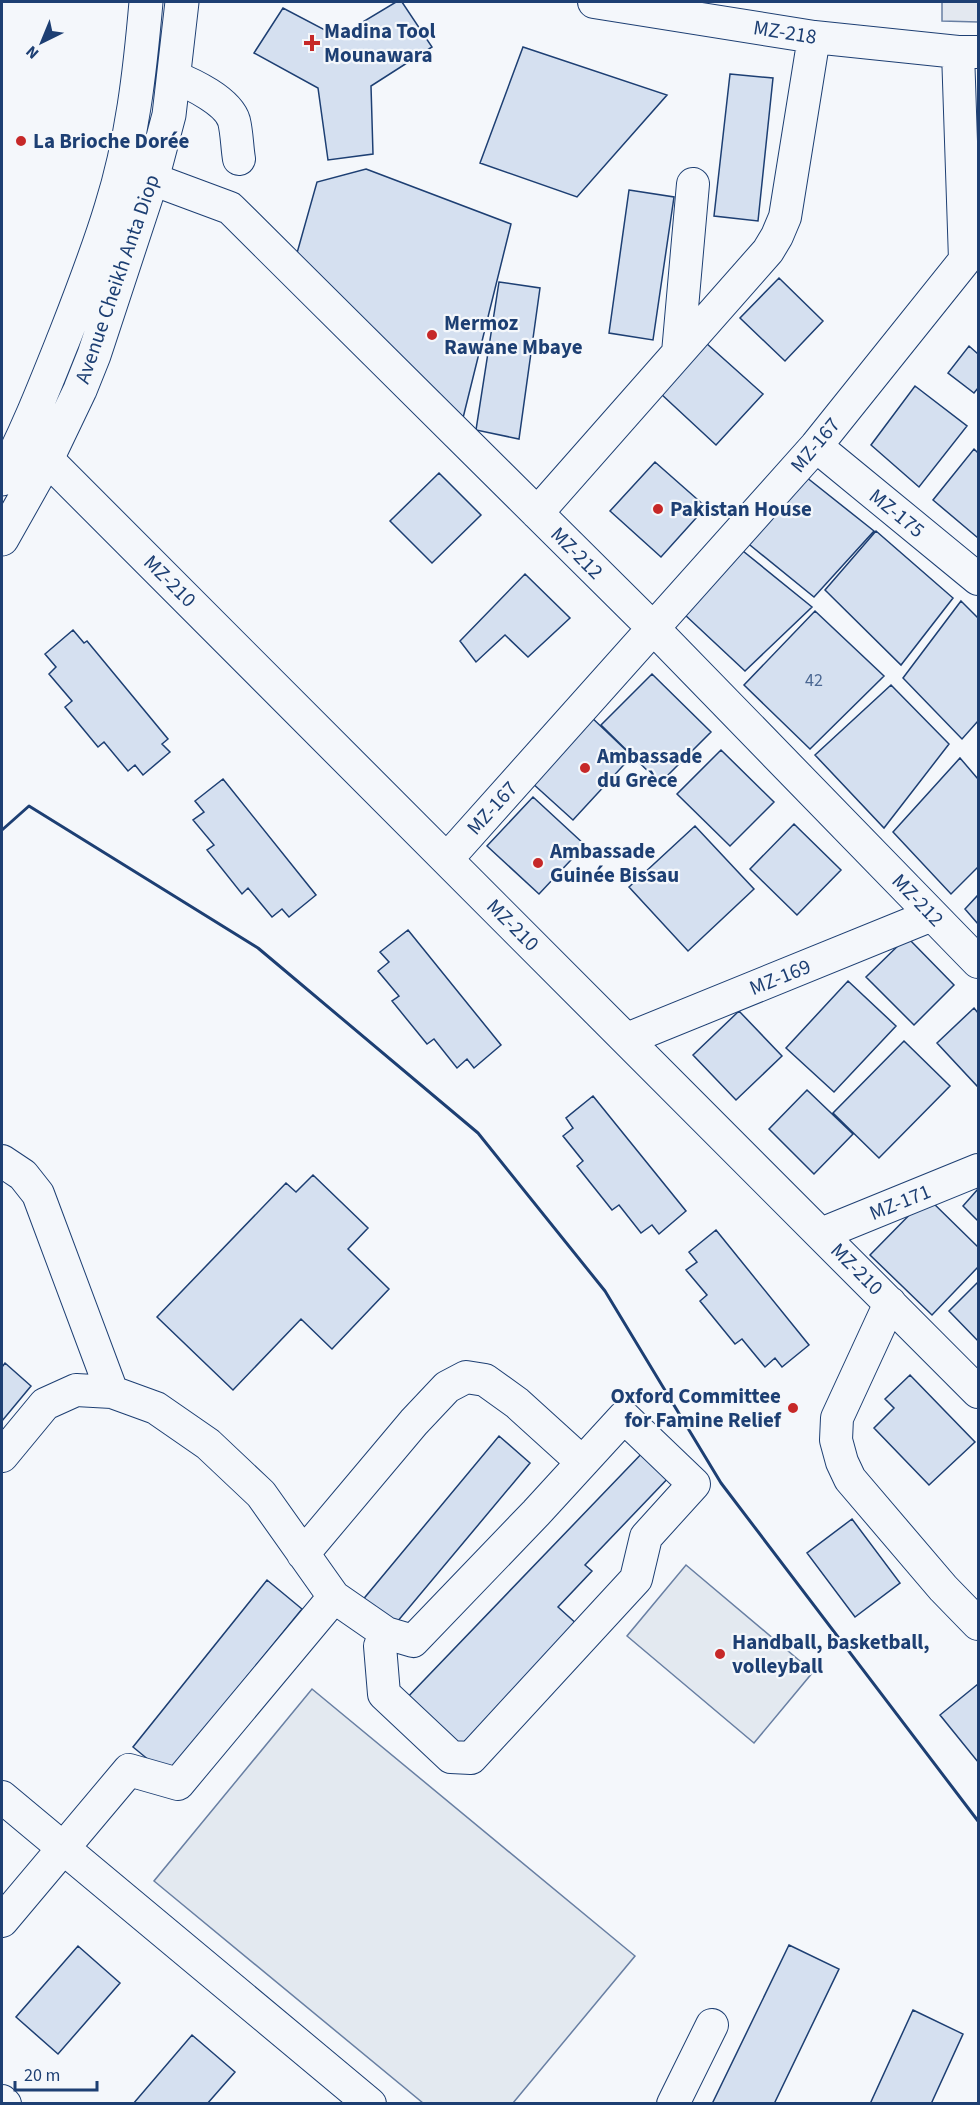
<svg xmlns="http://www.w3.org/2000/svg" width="980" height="2105" font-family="'Source Sans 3',sans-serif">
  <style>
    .green { fill: #e3e9f0; stroke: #687fa3; stroke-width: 1.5 }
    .parking { fill: #e3e8f0; stroke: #687fa3; stroke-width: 1.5 }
    .building { fill: #d5e0f0; stroke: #1d3f73; stroke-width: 1.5 }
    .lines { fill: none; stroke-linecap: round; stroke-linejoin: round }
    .minor-casing { stroke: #1d3f73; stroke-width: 34 }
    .major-casing { stroke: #1d3f73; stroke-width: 35 }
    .minor { stroke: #f4f7fb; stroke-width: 32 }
    .major { stroke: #f4f7fb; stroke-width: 33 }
    .wall { stroke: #1d3f73; stroke-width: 3 }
    .poi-dot { fill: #c62828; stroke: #f4f7fb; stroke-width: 2 }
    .labels { text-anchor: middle; stroke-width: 4.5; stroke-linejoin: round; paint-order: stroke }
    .number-label { font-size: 18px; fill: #4b6792 }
    .poi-label { font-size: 21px; font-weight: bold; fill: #1d3f73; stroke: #f4f7fb; text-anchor: start }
    .street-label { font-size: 21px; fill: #1d3f73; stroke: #f4f7fb }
  </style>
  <rect width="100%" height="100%" fill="#f4f7fb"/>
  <!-- green -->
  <path class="green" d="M 686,1565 L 813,1672 L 754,1743 L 627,1636 Z
    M 312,1689 L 635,1956 L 513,2103 L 423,2103 L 154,1881 Z"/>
  <!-- parking -->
  <path class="parking" d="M 942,2 L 978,2 L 978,22 L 942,21 Z"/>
  <!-- building -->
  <path class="building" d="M 396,2 L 402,2 L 432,47 L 371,86 L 373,154 L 328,160 L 318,88 L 254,53 L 283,8 L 338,37 Z
    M 523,47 L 667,95 L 577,197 L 480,163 Z
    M 730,74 L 773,78 L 758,221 L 714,216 Z
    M 366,169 L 511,224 L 463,418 L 297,253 L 317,182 Z
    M 629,190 L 674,197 L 653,340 L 609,333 Z
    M 779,278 L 823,321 L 785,361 L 740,318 Z
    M 499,282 L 540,288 L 519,439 L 476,430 Z
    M 706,343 L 763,394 L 716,445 L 660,393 Z
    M 969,346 L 978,354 L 978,388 L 974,393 L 948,373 Z
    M 915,386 L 967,426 L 919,487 L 871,445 Z
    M 974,449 L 978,453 L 978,538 L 933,500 Z
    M 655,462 L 706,507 L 661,557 L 610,511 Z
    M 439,473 L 481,515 L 432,563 L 390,521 Z
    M 801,473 L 874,531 L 814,597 L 745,541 Z
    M 876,531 L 953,598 L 901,665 L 825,590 Z
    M 738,547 L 812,607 L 745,671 L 684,614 Z
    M 525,574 L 570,618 L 528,657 L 505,635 L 476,662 L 460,641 Z
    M 961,601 L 978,618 L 978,721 L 962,739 L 903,678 Z
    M 815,611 L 884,676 L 810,749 L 744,685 Z
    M 73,630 L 84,643 L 87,641 L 168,739 L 162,744 L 170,752 L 143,775 L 135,765 L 128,771 L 104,742 L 98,747 L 65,707 L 72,701 L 49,674 L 56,667 L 45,654 Z
    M 652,674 L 711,732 L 660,783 L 601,725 Z
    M 891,685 L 949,744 L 884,828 L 815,755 Z
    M 588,714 L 632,756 L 573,820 L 531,782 Z
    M 721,750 L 774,802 L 730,846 L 677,794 Z
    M 960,758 L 978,779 L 978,867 L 951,894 L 893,832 Z
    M 223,779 L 316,895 L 289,917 L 282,909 L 272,917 L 248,888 L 242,894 L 207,850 L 214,845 L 193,820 L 204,812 L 195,801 Z
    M 533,797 L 585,845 L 539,894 L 487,846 Z
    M 794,824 L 841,870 L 797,915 L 750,869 Z
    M 695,826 L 754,889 L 688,951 L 629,887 Z
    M 978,895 L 978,924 L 965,909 Z
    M 408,930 L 501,1045 L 474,1068 L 467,1059 L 457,1068 L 434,1039 L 427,1044 L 392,1001 L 399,996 L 378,971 L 389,962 L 380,952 Z
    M 907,937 L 954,985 L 914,1025 L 866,977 Z
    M 848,981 L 896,1026 L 834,1092 L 786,1048 Z
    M 974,1008 L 978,1013 L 978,1087 L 937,1043 Z
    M 739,1011 L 782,1056 L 736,1100 L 693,1055 Z
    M 904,1041 L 950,1086 L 879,1158 L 833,1113 Z
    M 807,1090 L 853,1134 L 814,1174 L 769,1129 Z
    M 593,1096 L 686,1211 L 659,1234 L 652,1225 L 641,1233 L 619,1205 L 612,1210 L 577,1166 L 583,1161 L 563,1136 L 573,1128 L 566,1118 Z
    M 313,1175 L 368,1228 L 348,1249 L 389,1289 L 332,1349 L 301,1319 L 233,1390 L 157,1317 L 286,1183 L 296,1192 Z
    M 978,1189 L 978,1221 L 963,1206 Z
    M 927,1197 L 978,1247 L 978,1267 L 932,1315 L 870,1255 Z
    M 716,1230 L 809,1345 L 782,1367 L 775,1358 L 765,1367 L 742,1339 L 735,1344 L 700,1301 L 707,1295 L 686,1270 L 697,1262 L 689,1252 Z
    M 978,1282 L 978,1341 L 949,1311 Z
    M 5,1363 L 31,1386 L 2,1421 L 2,1367 Z
    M 910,1375 L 975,1442 L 929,1485 L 874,1428 L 894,1408 L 885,1399 Z
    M 499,1436 L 530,1463 L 392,1628 L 361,1602 Z
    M 647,1448 L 673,1473 L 585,1565 L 592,1571 L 558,1607 L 579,1626 L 457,1754 L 403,1702 Z
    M 852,1519 L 900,1583 L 855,1617 L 807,1553 Z
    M 267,1580 L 302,1609 L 167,1775 L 133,1747 Z
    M 978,1684 L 978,1762 L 940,1715 Z
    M 789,1945 L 839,1969 L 774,2104 L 712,2104 Z
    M 78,1946 L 120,1983 L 58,2054 L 16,2017 Z
    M 913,2010 L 963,2034 L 931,2104 L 870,2104 Z
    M 192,2035 L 235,2072 L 207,2104 L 133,2104 Z"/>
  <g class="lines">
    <defs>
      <path id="minor" d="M 594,2 L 814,37 L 958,52 L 978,52
        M 174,77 C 192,84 228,101 234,121 C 237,133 237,147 239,159
        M 152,179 L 230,208 L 654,629 L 978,962
        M 678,353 L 693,184
        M 816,446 L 978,579
        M 47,459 L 978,1392
        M 537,513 L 768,251 L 777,236 L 785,217 L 814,37
        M 447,859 L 816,446 L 965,260 L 958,52
        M 627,1039 L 932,915
        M 2,1161 L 23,1175 L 38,1194 L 112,1392
        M 821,1234 L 978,1170
        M 890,1303 L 837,1418 L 836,1440 L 842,1462 L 850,1479 L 943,1588 L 978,1624
        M 2,1456 L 45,1404 L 76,1390 L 112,1392 L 156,1408 L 208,1444 L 261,1494 L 334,1597 L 386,1633 L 380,1646 L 384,1694 L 451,1757 L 471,1758 L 636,1579 L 646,1537 L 694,1484 L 624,1417 L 536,1513 L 413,1641 L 386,1633
        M 303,1554 L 414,1422 L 447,1387 L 466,1377 L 485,1380 L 517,1403 L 582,1462
        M 2,1797 L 370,2104
        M 2,1921 L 129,1770 L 178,1784 L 334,1597
        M 2,2101 L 5,2104
        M 673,2104 L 712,2025"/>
      <path id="major" d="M 2,479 C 27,432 46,383 66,333 C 82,292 98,251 111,208 C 132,142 140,71 146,2
        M 2,539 L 47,459 L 80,390 L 94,355 L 152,179 L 169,115 L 182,2"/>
    </defs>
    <!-- minor casing -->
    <use href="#minor" class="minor-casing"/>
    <!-- major casing -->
    <use href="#major" class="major-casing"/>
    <!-- minor -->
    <use href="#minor" class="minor"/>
    <!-- major -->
    <use href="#major" class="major"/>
    <!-- wall -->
    <path class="wall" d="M 2,830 L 29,806 L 258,948 L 478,1133 L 605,1291 L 721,1483 L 978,1821"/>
  </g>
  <!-- markers -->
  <g class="poi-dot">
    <path d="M309 34h6v6h6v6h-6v6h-6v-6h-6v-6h6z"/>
    <circle cx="21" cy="141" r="6"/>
    <circle cx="432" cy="335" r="6"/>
    <circle cx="658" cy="509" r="6"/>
    <circle cx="585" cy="768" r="6"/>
    <circle cx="538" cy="863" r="6"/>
    <circle cx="793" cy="1408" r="6"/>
    <circle cx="720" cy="1654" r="6"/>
  </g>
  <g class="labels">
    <!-- number labels -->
    <g class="number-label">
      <text x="814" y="686">42</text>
    </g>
    <!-- poi labels -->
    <g class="poi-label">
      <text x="324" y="38">Madina Tool<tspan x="324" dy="24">Mounawara</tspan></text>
      <text x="33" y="148">La Brioche Dorée</text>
      <text x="444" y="330">Mermoz<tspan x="444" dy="24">Rawane Mbaye</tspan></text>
      <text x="670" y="516">Pakistan House</text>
      <text x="597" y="763">Ambassade<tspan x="597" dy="24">du Grèce</tspan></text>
      <text x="550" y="858">Ambassade<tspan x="550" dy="24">Guinée Bissau</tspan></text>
      <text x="781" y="1403" text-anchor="end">Oxford Committee<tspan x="781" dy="24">for Famine Relief</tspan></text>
      <text x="732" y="1649">Handball, basketball,<tspan x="732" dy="24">volleyball</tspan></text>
    </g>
    <!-- street labels -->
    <g class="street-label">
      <text transform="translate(785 32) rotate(9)" y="7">MZ-218</text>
      <text transform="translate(117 279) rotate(-71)" y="7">Avenue Cheikh Anta Diop</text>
      <text transform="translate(815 445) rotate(-50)" y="7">MZ-167</text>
      <text transform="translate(897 513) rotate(39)" y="7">MZ-175</text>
      <text transform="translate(577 553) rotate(45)" y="7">MZ-212</text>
      <text transform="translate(170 581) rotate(45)" y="7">MZ-210</text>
      <text transform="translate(492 808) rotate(-48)" y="7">MZ-167</text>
      <text transform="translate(918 900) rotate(46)" y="7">MZ-212</text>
      <text transform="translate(513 925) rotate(45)" y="7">MZ-210</text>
      <text transform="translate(780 977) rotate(-22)" y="7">MZ-169</text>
      <text transform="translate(900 1202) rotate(-22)" y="7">MZ-171</text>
      <text transform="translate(857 1269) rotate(45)" y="7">MZ-210</text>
    </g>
  </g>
  <!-- border -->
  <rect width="980" height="2105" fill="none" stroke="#1d3f73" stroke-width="6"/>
  <!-- north arrow -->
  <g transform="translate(42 42) rotate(223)" stroke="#f4f7fb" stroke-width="4.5" paint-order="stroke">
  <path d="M0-4.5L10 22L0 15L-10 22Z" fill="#1d3f73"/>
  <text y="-9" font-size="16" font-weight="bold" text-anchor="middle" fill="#1d3f73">N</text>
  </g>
  <!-- scale -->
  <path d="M15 2081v9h82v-9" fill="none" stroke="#1d3f73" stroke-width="3"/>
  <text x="24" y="2081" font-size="18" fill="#1d3f73" stroke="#f4f7fb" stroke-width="4.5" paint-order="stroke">20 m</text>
</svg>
